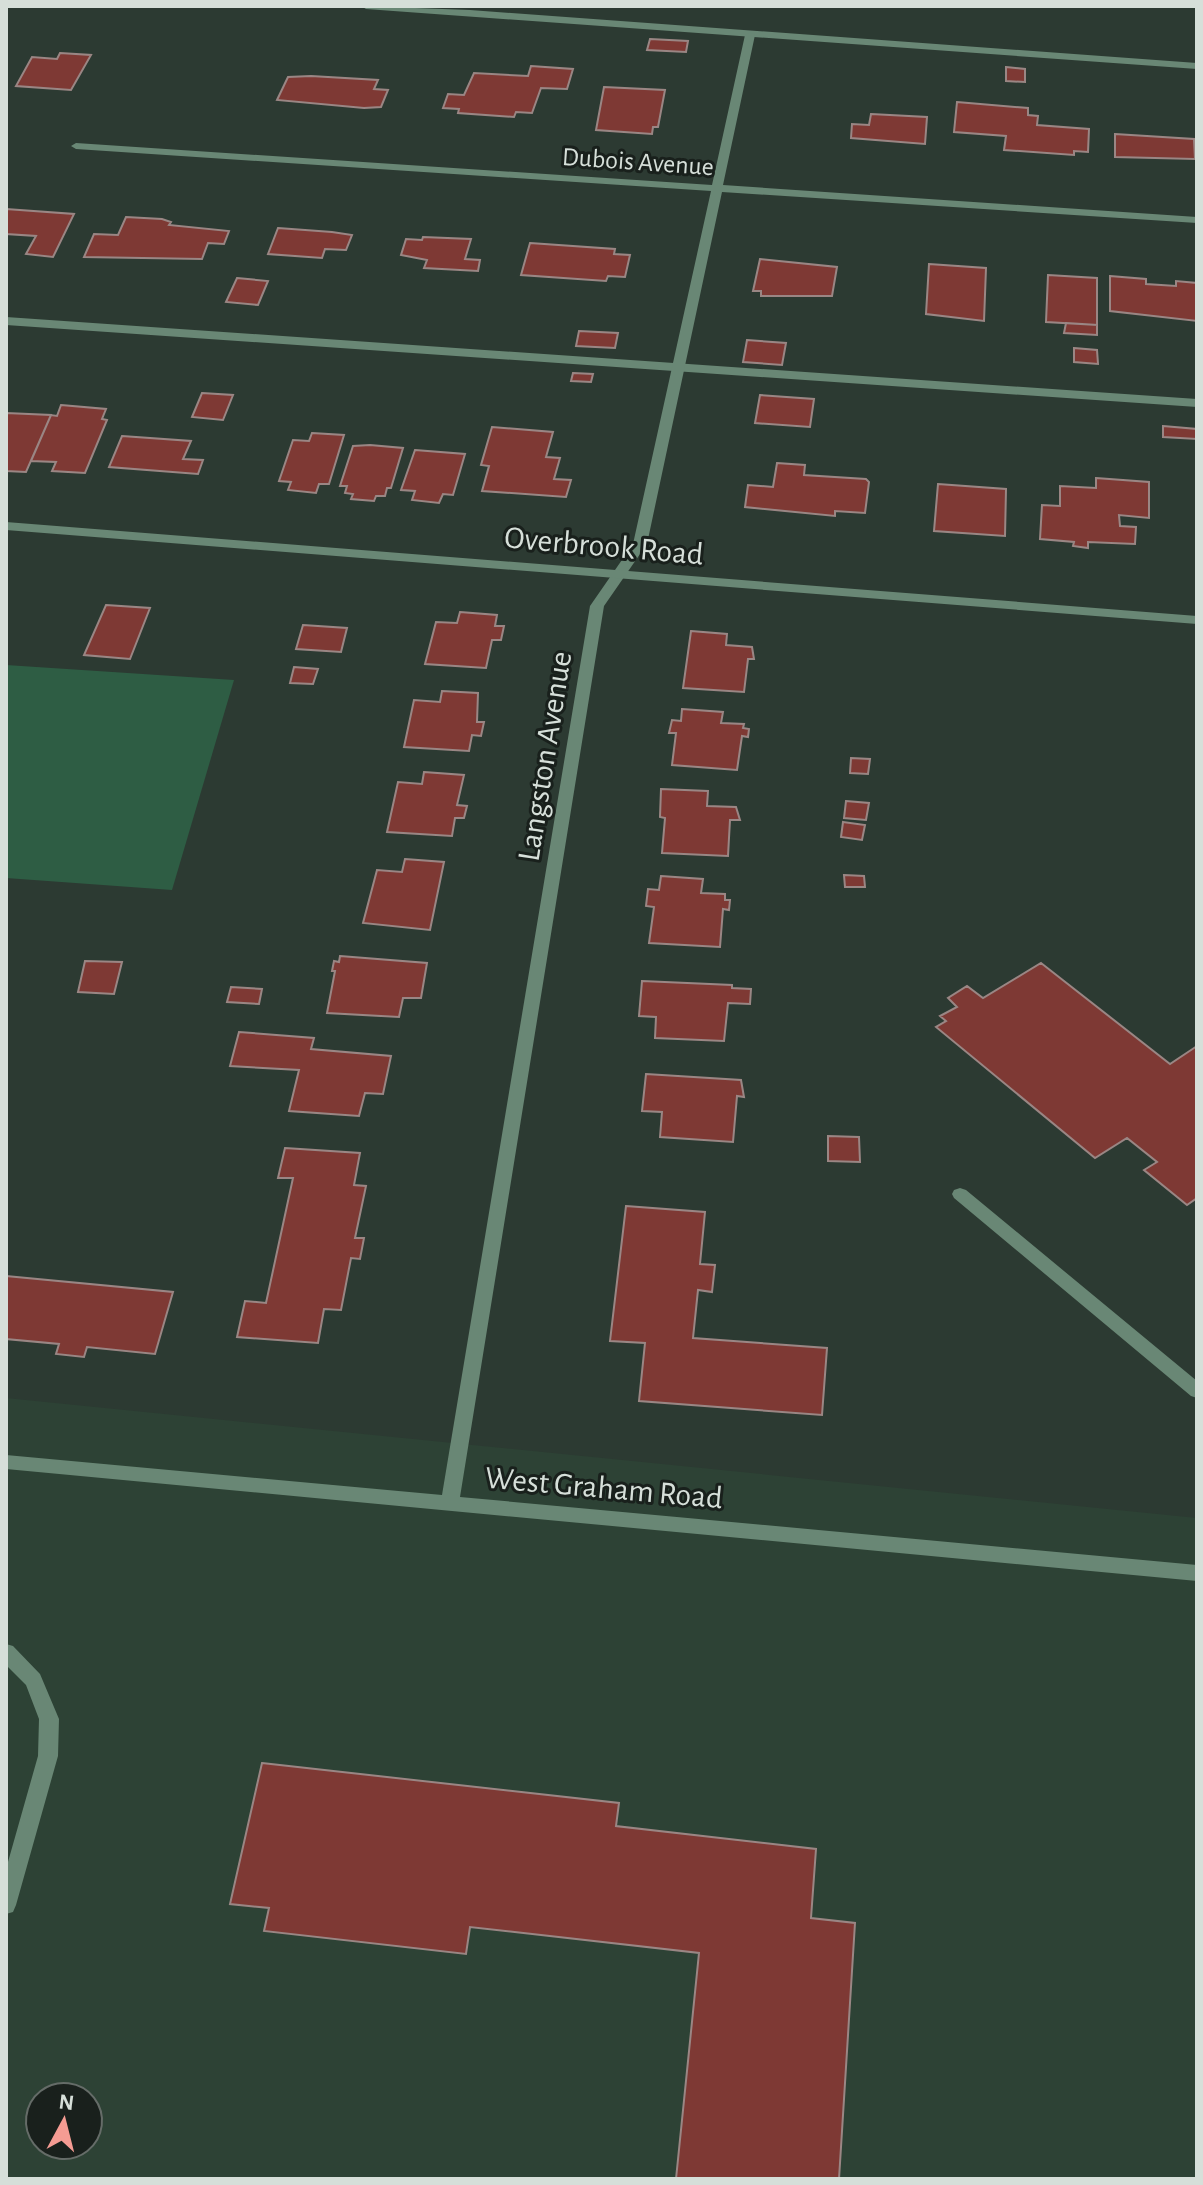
<svg xmlns="http://www.w3.org/2000/svg" width="1203" height="2185" font-family="'Alegreya Sans',sans-serif">
  <style>
    .built { fill: #2d4235; fill-rule: evenodd }
    .green { fill: #2e5d44 }
    .building { fill: #7e3934; stroke: #9a8684; stroke-width: 2 }
    .lines { fill: none; stroke-linecap: round; stroke-linejoin: round }
    .service { fill: #698775; fill-rule: evenodd }
    .minor { fill: #698775; fill-rule: evenodd }
    .tertiary { fill: #698775; fill-rule: evenodd }
    .labels { text-anchor: middle; stroke-width: 6; stroke-linejoin: round; paint-order: stroke }
    .far-street-label { font-size: 26px; fill: #d6dfd9; stroke: #19201c }
    .street-label { font-size: 32px; fill: #d6dfd9; stroke: #19201c }
  </style>
  <rect width="100%" height="100%" fill="#2c3a32"/>
  <!-- built -->
  <path class="built" d="M 6,1398 L 1197,1518 L 1197,2179 L 6,2179 ZM 40,2097 L 88,2097 L 88,2145 L 40,2145 Z"/>
  <!-- green -->
  <path class="green" d="M 6,665 L 234,680 L 172,890 L 6,878 Z"/>
  <!-- building -->
  <path class="building" d="M 650,39 L 688,41 L 686,52 L 647,50 Z
    M 60,53 L 91,55 L 71,90 L 16,86 L 32,57 L 57,59 Z
    M 531,66 L 573,69 L 567,89 L 541,88 L 532,113 L 516,112 L 514,117 L 458,113 L 459,109 L 443,108 L 448,94 L 464,95 L 474,73 L 528,76 Z
    M 1006,67 L 1025,69 L 1025,82 L 1006,81 Z
    M 311,76 L 378,80 L 374,89 L 388,90 L 381,107 L 364,108 L 277,100 L 288,77 Z
    M 604,87 L 665,90 L 658,127 L 653,127 L 652,134 L 596,130 Z
    M 957,102 L 1028,108 L 1028,115 L 1038,116 L 1037,125 L 1089,129 L 1088,152 L 1074,151 L 1074,155 L 1004,150 L 1006,136 L 954,132 Z
    M 871,114 L 927,117 L 925,144 L 851,138 L 852,124 L 869,125 Z
    M 1115,134 L 1194,139 L 1195,159 L 1115,157 Z
    M 6,209 L 74,214 L 53,257 L 26,254 L 36,236 L 6,234 Z
    M 126,217 L 162,219 L 171,222 L 169,225 L 229,231 L 224,244 L 208,243 L 202,259 L 84,257 L 94,234 L 118,235 Z
    M 278,228 L 332,232 L 352,235 L 346,250 L 325,249 L 322,258 L 268,254 Z
    M 423,237 L 471,239 L 465,259 L 480,260 L 478,271 L 424,268 L 427,260 L 401,255 L 406,239 L 422,240 Z
    M 530,243 L 615,249 L 614,254 L 630,255 L 625,277 L 608,276 L 606,281 L 521,275 Z
    M 760,259 L 837,267 L 832,296 L 761,296 L 761,291 L 753,291 Z
    M 929,264 L 986,268 L 984,321 L 926,314 Z
    M 1048,275 L 1097,278 L 1097,325 L 1046,322 Z
    M 1110,276 L 1146,279 L 1146,284 L 1176,286 L 1176,281 L 1197,283 L 1197,321 L 1110,311 Z
    M 237,278 L 268,281 L 258,305 L 226,302 Z
    M 1066,323 L 1097,325 L 1097,335 L 1064,333 Z
    M 579,331 L 618,333 L 615,348 L 576,346 Z
    M 747,340 L 786,343 L 782,365 L 743,362 Z
    M 1074,348 L 1097,350 L 1098,364 L 1074,362 Z
    M 573,373 L 593,374 L 591,382 L 571,381 Z
    M 202,393 L 233,395 L 223,420 L 192,417 Z
    M 760,395 L 814,399 L 810,427 L 755,423 Z
    M 61,405 L 106,409 L 102,419 L 107,420 L 85,473 L 52,471 L 56,462 L 31,461 L 51,415 L 57,416 Z
    M 6,413 L 51,415 L 26,472 L 6,471 Z
    M 1163,426 L 1197,429 L 1197,439 L 1163,437 Z
    M 492,427 L 553,432 L 546,457 L 560,458 L 554,479 L 571,480 L 566,497 L 482,491 L 489,466 L 481,465 Z
    M 312,433 L 344,435 L 329,484 L 319,484 L 316,493 L 288,490 L 291,482 L 279,481 L 293,440 L 309,441 Z
    M 122,436 L 191,441 L 183,459 L 203,460 L 198,474 L 109,467 Z
    M 370,445 L 403,448 L 391,488 L 387,488 L 385,496 L 376,496 L 374,501 L 351,499 L 353,494 L 345,493 L 347,486 L 340,486 L 353,446 Z
    M 415,450 L 465,454 L 453,495 L 443,494 L 439,503 L 412,500 L 415,491 L 401,490 Z
    M 777,463 L 805,465 L 804,475 L 866,479 L 869,482 L 865,513 L 835,511 L 835,516 L 745,507 L 748,485 L 773,487 Z
    M 1096,478 L 1149,482 L 1149,518 L 1119,515 L 1120,526 L 1136,527 L 1135,544 L 1088,542 L 1088,548 L 1073,546 L 1074,542 L 1040,539 L 1042,505 L 1060,506 L 1060,486 L 1096,488 Z
    M 938,484 L 1006,489 L 1005,536 L 934,531 Z
    M 106,605 L 150,608 L 130,659 L 84,655 Z
    M 460,612 L 497,615 L 495,626 L 504,626 L 501,640 L 492,640 L 486,668 L 425,664 L 436,622 L 457,623 Z
    M 303,625 L 347,628 L 341,652 L 296,649 Z
    M 691,631 L 727,634 L 726,645 L 752,647 L 754,659 L 748,659 L 744,692 L 683,688 Z
    M 294,667 L 318,669 L 313,684 L 290,683 Z
    M 442,691 L 478,693 L 477,722 L 484,722 L 481,736 L 472,735 L 469,751 L 404,747 L 414,700 L 440,702 Z
    M 682,709 L 723,712 L 721,723 L 744,724 L 743,728 L 749,729 L 748,737 L 742,736 L 737,770 L 672,765 L 676,733 L 669,733 L 672,720 L 681,721 Z
    M 851,758 L 870,759 L 868,774 L 850,773 Z
    M 424,772 L 464,775 L 457,805 L 467,806 L 464,818 L 455,818 L 452,836 L 387,832 L 398,782 L 422,784 Z
    M 661,789 L 708,791 L 707,806 L 736,807 L 740,820 L 730,820 L 728,856 L 662,853 L 665,818 L 660,817 Z
    M 846,801 L 869,803 L 866,820 L 844,818 Z
    M 843,822 L 865,825 L 862,840 L 841,837 Z
    M 405,859 L 444,862 L 430,930 L 363,923 L 377,870 L 402,872 Z
    M 844,875 L 864,876 L 865,887 L 845,887 Z
    M 661,876 L 703,879 L 701,893 L 725,894 L 725,900 L 730,900 L 729,910 L 723,909 L 720,947 L 649,943 L 654,907 L 646,906 L 648,889 L 659,890 Z
    M 340,956 L 427,963 L 421,998 L 403,998 L 399,1017 L 327,1013 L 335,971 L 332,971 L 334,961 L 339,962 Z
    M 85,961 L 122,962 L 114,994 L 78,992 Z
    M 1041,963 L 1170,1064 L 1197,1046 L 1197,1198 L 1187,1205 L 1144,1170 L 1157,1162 L 1127,1138 L 1095,1158 L 936,1027 L 946,1021 L 940,1016 L 957,1007 L 948,998 L 967,986 L 983,998 Z
    M 642,981 L 732,985 L 732,988 L 751,989 L 750,1004 L 728,1003 L 724,1041 L 655,1038 L 656,1017 L 639,1016 Z
    M 231,987 L 262,989 L 259,1004 L 227,1002 Z
    M 239,1032 L 314,1038 L 311,1049 L 391,1056 L 383,1094 L 365,1093 L 359,1116 L 289,1111 L 299,1070 L 230,1066 Z
    M 646,1074 L 741,1080 L 744,1097 L 737,1096 L 733,1142 L 660,1137 L 662,1112 L 642,1111 Z
    M 828,1136 L 859,1137 L 860,1162 L 828,1161 Z
    M 285,1148 L 360,1153 L 354,1185 L 366,1186 L 355,1238 L 364,1238 L 360,1259 L 351,1258 L 341,1310 L 324,1309 L 318,1343 L 237,1337 L 245,1301 L 266,1303 L 293,1178 L 278,1178 Z
    M 626,1206 L 705,1212 L 700,1264 L 715,1265 L 712,1292 L 698,1290 L 693,1338 L 827,1348 L 822,1415 L 639,1401 L 645,1343 L 610,1341 Z
    M 6,1276 L 173,1292 L 155,1354 L 87,1347 L 84,1357 L 56,1354 L 59,1344 L 6,1339 Z
    M 262,1763 L 619,1803 L 616,1826 L 816,1849 L 811,1918 L 855,1923 L 839,2179 L 676,2179 L 699,1953 L 470,1927 L 466,1954 L 264,1931 L 269,1908 L 230,1904 Z"/>
  <g class="lines">
    <!-- service -->
    <path class="service" d="M 361,6 L 470,10 L 1197,63 L 1197,69 L 366,9 Z
      M 6,317 L 1197,399 L 1197,407 L 6,325 Z
      M 960,1188 L 966,1190 L 1197,1381 L 1197,1398 L 1191,1396 L 954,1198 L 952,1194 L 954,1190 Z
      M 6,1644 L 13,1646 L 40,1674 L 59,1719 L 58,1756 L 16,1905 L 13,1912 L 6,1914 L 6,1869 L 38,1756 L 39,1719 L 26,1685 L 6,1665 Z"/>
    <!-- minor -->
    <path class="minor" d="M 750,32 L 755,35 L 723,185 L 1197,217 L 1197,223 L 722,192 L 647,544 L 604,606 L 460,1497 L 1197,1565 L 1197,1581 L 6,1469 L 6,1455 L 442,1495 L 590,606 L 633,544 L 711,191 L 76,149 L 71,146 L 76,143 L 712,185 L 745,35 Z"/>
    <!-- tertiary -->
    <path class="tertiary" d="M 6,522 L 1197,616 L 1197,624 L 6,530 Z"/>
  </g>
  <g class="labels">
    <!-- far-street labels -->
    <g class="far-street-label">
      <text transform="translate(638 161) rotate(4)" y="9">Dubois Avenue</text>
    </g>
    <!-- street labels -->
    <g class="street-label">
      <text transform="translate(604 545) rotate(5)" y="11">Overbrook Road</text>
      <text transform="translate(544 756) rotate(-81)" y="11">Langston Avenue</text>
      <text transform="translate(604 1487) rotate(5)" y="11">West Graham Road</text>
    </g>
  </g>
  <!-- border -->
  <rect width="1203" height="2185" fill="none" stroke="#d6dfd9" stroke-width="16"/>
  <!-- north arrow -->
  <g transform="translate(64 2121) rotate(7)"><circle r="38" fill="#19201c" stroke="#656c68" stroke-width="2"/>
  <path d="M0-6L14 30L0 20L-14 30Z" fill="#f59c93"/>
  <text y="-12" font-size="22" font-weight="bold" text-anchor="middle" fill="#d6dfd9">N</text>
  </g>
</svg>
